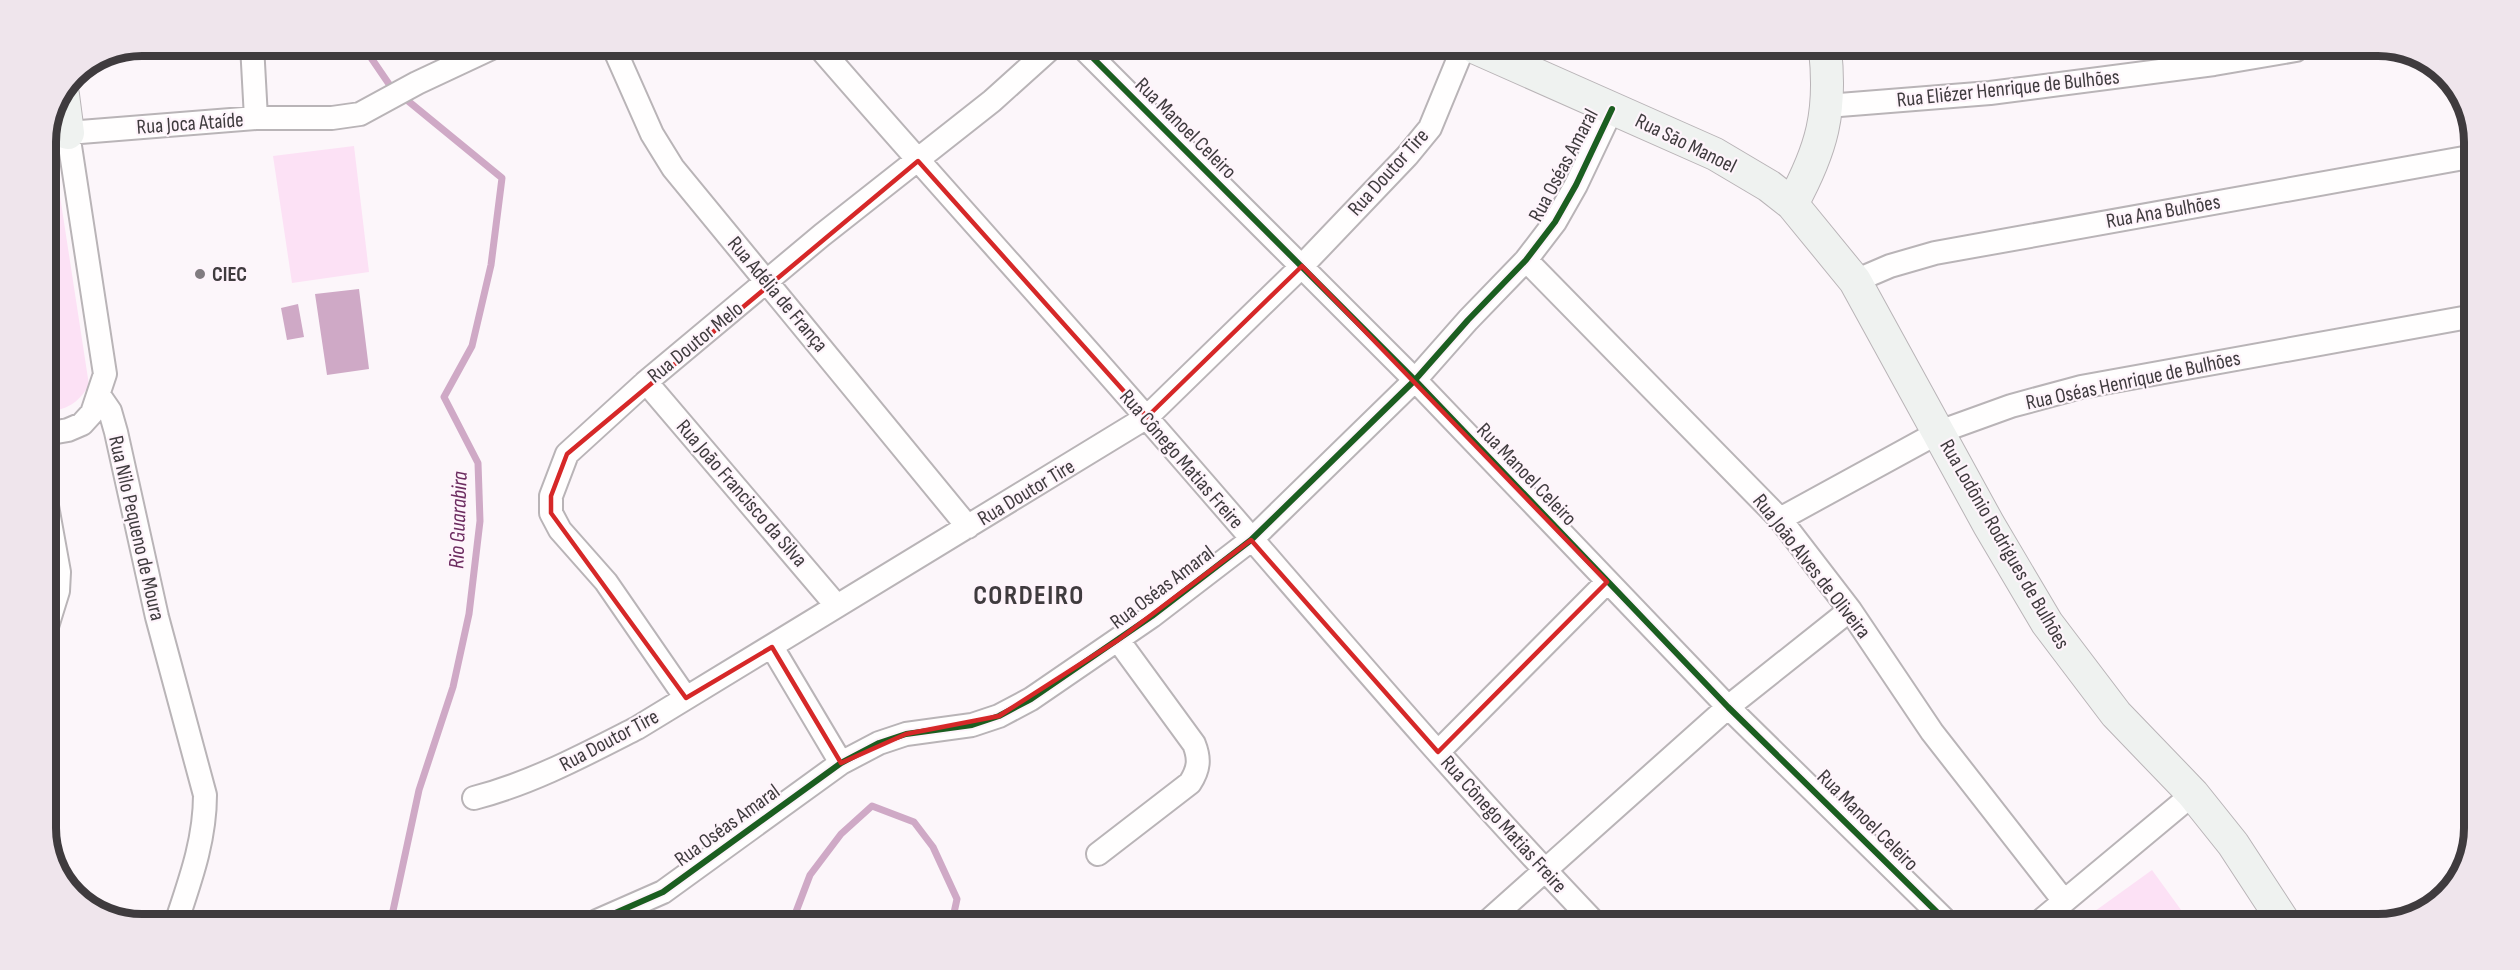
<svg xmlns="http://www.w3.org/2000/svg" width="2520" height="970" font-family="'Sofia Sans Condensed',sans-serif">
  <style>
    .green { fill: #fce1f5 }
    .water { fill: #cfa9c6 }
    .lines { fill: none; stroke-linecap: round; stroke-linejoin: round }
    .stream { stroke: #cfa9c6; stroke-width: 7 }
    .street-casing { stroke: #b9b4b7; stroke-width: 26 }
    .secondary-casing { stroke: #b9b4b7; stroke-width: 34 }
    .street { stroke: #fffefe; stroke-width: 22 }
    .secondary { stroke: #eff2f0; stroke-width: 32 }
    .cycleway-casing { stroke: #fef4fb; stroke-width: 10 }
    .cycleway { stroke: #1b5e20; stroke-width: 6 }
    .marked { fill: none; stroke: #d62828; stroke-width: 4.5; stroke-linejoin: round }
    .poi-dot { fill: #817c80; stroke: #fef4fb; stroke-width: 2 }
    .labels { text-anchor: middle; stroke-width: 4.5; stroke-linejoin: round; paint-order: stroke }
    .street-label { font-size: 21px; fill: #3f3b3e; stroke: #fef4fb }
    .poi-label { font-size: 21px; font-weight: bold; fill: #3f3b3e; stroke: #fef4fb; text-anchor: start }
    .water-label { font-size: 22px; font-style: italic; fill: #6c2c60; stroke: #fef4fb }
    .district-label { font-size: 27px; font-weight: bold; letter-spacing: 1.5px; fill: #3f3b3e; stroke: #fef4fb }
    .rim { fill: none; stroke: #3f3b3e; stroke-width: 8 }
  </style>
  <rect width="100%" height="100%" fill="#fcf6fa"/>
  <!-- green -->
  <path class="green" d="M 45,143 L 52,144 L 89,385 C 78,404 67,409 45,413 Z
    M 354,146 L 369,272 L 292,283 L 273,156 Z
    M 2152,870 L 2192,925 L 2077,924 Z"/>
  <!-- water -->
  <path class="water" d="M 359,289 L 369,369 L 327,375 L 315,294 Z
    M 298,304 L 304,337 L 287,340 L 281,308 Z"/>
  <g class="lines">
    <!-- stream -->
    <path class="stream" d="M 363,46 L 391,87 L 502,178 L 491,265 L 472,346 L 444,397 L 478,463 L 480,521 L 469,614 L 453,687 L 419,790 L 391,920
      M 790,921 L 794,917 L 810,875 L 841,834 L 872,806 L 914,822 L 933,847 L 957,899 L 952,922"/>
    <defs>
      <path id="street" d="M 252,45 L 256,118
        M 613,46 L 652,134 L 673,168 L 968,527
        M 819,47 C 927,172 1038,293 1146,417 C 1295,587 1439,760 1595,923
        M 1082,47 L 1415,380 L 1728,707 L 1949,924
        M 1827,106 L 1990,93 L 2214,64 L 2296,50
        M 1526,260 L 1780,519 L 1850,610 L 1932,732 L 2064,901
        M 1855,281 L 1890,266 L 1935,253 L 2475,156
        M 646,382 L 836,605
        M 99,395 L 110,411 L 116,432 L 157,617 L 205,795 C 205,839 191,878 177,920
        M 45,434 L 68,430 L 82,424 L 92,413 L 105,374 L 68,133 L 256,118 L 332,118 L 360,114 L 417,83 L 496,46
        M 45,495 L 59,572 L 58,591 L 45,633
        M 1780,519 L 1939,432 L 2011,406 L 2081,387 L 2474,316
        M 772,647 L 841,763
        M 686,698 L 606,582 L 560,530 L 551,513 L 551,496 L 567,454 L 646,382 L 822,235 L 992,101 L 1052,47
        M 1438,752 L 1607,582
        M 474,798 C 532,783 584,755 637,728 L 1147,417 L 1302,266 L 1407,156 L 1430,128 L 1463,48
        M 1098,854 L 1190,783 C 1199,769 1200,759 1194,744 L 1118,640
        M 597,921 L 663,892 L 841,763 L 879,743 L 906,734 L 972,725 L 999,716 L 1031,699 L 1152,616 L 1251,540 L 1415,380 L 1468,320 L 1526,260 L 1555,222 L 1576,185 L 1612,109
        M 1486,923 L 1728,707 L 1850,610
        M 2037,924 L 2193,794"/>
      <path id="secondary" d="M 1476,48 L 1715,154 L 1769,186 L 1792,204 L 1855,281 L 1989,525 L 2047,623 L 2116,714 L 2193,794 L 2233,844 L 2286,925
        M 49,127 L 68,133 L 63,95
        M 1792,204 C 1822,149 1832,112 1825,49"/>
    </defs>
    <!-- street casing -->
    <use href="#street" class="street-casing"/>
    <!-- secondary casing -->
    <use href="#secondary" class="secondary-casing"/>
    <!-- street -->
    <use href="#street" class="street"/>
    <!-- secondary -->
    <use href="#secondary" class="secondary"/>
    <defs>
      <path id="cycleway" d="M 1082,47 L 1415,380 L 1728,707 L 1949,924
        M 597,921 L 663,892 L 841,763 L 879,743 L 906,734 L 972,725 L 999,716 L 1031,699 L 1152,616 L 1251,540 L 1415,380 L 1468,320 L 1526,260 L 1555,222 L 1576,185 L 1612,109"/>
    </defs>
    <!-- cycleway casing -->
    <use href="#cycleway" class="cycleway-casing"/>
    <!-- cycleway -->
    <use href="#cycleway" class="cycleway"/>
  </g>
  <!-- marked area -->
  <path class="marked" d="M 918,161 L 1147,417 L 1302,266 L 1607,582 L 1438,752 L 1251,540 L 1118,640 L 999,716 L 906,734 L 841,763 L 772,647 L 686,698 L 551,513 L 551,496 L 567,454 Z"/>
  <!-- markers -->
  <circle class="poi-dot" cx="200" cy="274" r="6"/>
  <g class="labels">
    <!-- street labels -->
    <g class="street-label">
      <text transform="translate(2008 88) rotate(-6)" y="7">Rua Eliézer Henrique de Bulhões</text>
      <text transform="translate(190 123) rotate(-4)" y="7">Rua Joca Ataíde</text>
      <text transform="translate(1186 128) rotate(45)" y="7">Rua Manoel Celeiro</text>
      <text transform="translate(1686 143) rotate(26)" y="7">Rua São Manoel</text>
      <text transform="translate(1563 165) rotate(-62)" y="7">Rua Oséas Amaral</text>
      <text transform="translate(1388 172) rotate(-48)" y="7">Rua Doutor Tire</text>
      <text transform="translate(2163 211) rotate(-10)" y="7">Rua Ana Bulhões</text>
      <text transform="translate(778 294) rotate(50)" y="7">Rua Adélia de França</text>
      <text transform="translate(695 342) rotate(-39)" y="7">Rua Doutor Melo</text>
      <text transform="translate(2133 380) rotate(-12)" y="7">Rua Oséas Henrique de Bulhões</text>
      <text transform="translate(1182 459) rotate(49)" y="7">Rua Cônego Matias Freire</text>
      <text transform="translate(1527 474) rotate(46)" y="7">Rua Manoel Celeiro</text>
      <text transform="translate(1026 492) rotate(-31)" y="7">Rua Doutor Tire</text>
      <text transform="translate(742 493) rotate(49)" y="7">Rua João Francisco da Silva</text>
      <text transform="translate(137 528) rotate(77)" y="7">Rua Nilo Pequeno de Moura</text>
      <text transform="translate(2005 544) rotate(60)" y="7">Rua Lodônio Rodrigues de Bulhões</text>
      <text transform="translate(1812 566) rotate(52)" y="7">Rua João Alves de Oliveira</text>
      <text transform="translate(1162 587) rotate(-37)" y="7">Rua Oséas Amaral</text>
      <text transform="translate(609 740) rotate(-28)" y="7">Rua Doutor Tire</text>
      <text transform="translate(1868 820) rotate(45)" y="7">Rua Manoel Celeiro</text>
      <text transform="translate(1504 824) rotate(48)" y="7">Rua Cônego Matias Freire</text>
      <text transform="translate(727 825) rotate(-36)" y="7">Rua Oséas Amaral</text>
    </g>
    <!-- poi labels -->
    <g class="poi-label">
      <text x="212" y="281">CIEC</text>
    </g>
    <!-- water labels -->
    <g class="water-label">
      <text transform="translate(457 520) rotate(-88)" y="8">Rio Guarabira</text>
    </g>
    <!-- district labels -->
    <g class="district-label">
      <text x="1029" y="604">CORDEIRO</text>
    </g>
  </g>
  <!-- crop -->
  <path d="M0 0H2520V970H0ZM142 56H2378A86 86 0 0 1 2464 142V828A86 86 0 0 1 2378 914H142A86 86 0 0 1 56 828V142A86 86 0 0 1 142 56Z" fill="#efe5ec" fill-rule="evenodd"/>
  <path class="rim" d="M142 56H2378A86 86 0 0 1 2464 142V828A86 86 0 0 1 2378 914H142A86 86 0 0 1 56 828V142A86 86 0 0 1 142 56Z"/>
</svg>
